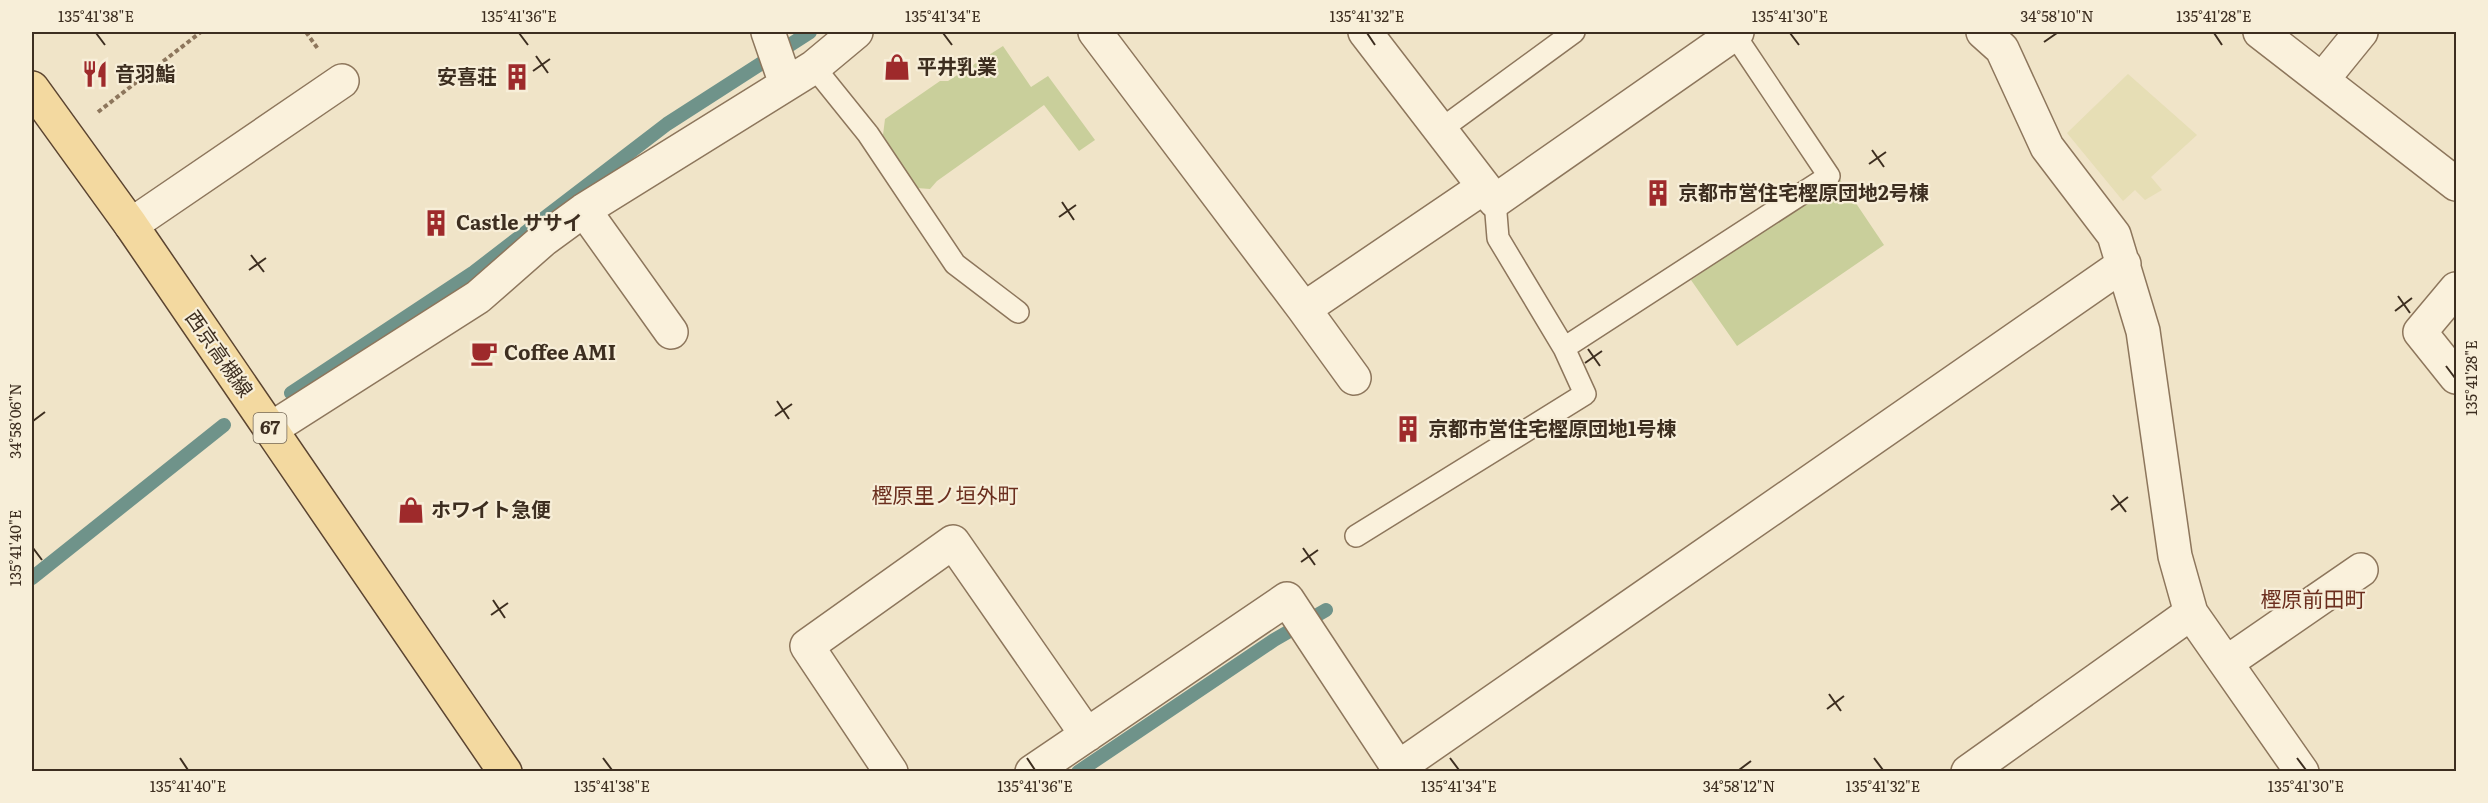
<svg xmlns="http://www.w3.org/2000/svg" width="2488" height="803" font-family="Literata,'Noto Sans JP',serif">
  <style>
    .farmland { fill: #e6deb5 }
    .green { fill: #c9cf9b }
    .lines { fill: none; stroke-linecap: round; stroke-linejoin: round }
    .stream { stroke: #6f938a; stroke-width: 14 }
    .lane-casing { stroke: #8d765c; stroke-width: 24 }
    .street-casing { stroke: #8d765c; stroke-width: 36 }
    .primary-casing { stroke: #5b4430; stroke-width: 36 }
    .path { stroke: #8d765c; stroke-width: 4; stroke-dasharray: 4.5 3; stroke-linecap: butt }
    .lane { stroke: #faf1dc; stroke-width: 21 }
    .street { stroke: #faf1dc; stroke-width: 33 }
    .primary { stroke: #f3d9a0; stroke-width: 33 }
    .ticks { fill: none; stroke: #3d2e20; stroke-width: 2 }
    .labels { text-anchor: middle; stroke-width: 4.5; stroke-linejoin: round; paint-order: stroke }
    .shield { fill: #f7eed8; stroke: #756857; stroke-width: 1.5 }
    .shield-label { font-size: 18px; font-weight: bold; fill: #3d2e20 }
    .poi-label { font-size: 20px; font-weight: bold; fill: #3d2e20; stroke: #f7eed8; text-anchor: start }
    .street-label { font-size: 20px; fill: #3d2e20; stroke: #f7eed8 }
    .neighbourhood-label { font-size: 21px; fill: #6b2e1e; stroke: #f7eed8 }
    .neatline { fill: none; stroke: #3d2e20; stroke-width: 2 }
    .ticks-label { font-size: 15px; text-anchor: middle; fill: #3d2e20 }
  </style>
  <rect width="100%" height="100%" fill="#f0e4c8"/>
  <!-- farmland -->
  <path class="farmland" d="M 2128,74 L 2197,135 L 2151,177 L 2162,190 L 2145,200 L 2135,190 L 2123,201 L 2067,133 Z"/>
  <!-- green -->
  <path class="green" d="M 1003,46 L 1031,87 L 1048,76 L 1095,140 L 1079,151 L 1044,105 L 937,181 L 930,189 L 917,188 L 883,135 L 885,119 L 940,81 L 948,81 Z
    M 1839,178 L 1884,245 L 1737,346 L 1691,280 Z"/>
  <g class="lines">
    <!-- stream -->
    <path class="stream" d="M 291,393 L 474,272 L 667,124 L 810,32
      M 32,578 L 224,425
      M 1078,772 L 1274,640 L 1326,610"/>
    <defs>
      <path id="lane" d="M 814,67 L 868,134 L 955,264 L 1018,312
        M 1440,130 L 1574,32
        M 1564,348 L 1829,176 L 1734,34
        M 1356,536 L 1585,394 L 1564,348 L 1498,238 L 1495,201"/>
      <path id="street" d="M 768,32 L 786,84
        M 1095,32 L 1304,309 L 1484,187
        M 1365,32 L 1495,201 L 1737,32
        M 1983,32 L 2002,49 L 2047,147 L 2114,235 L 2143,331 L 2175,556 L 2191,613 L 2302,772
        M 2260,32 L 2456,184
        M 2322,80 L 2361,32
        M 584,210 L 671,332
        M 131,225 L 342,81
        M 2456,289 L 2420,332 L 2456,377
        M 1304,309 L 1354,378
        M 271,429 L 478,297 L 543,240 L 584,210 L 814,67 L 856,32
        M 2226,663 L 2361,570
        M 1399,767 L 2124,264
        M 891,772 L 807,646 L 953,542 L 1087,735
        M 1032,772 L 1287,599 L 1401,772
        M 1968,772 L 2191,613"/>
      <path id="primary" d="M 32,88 L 131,225 L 505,772"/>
    </defs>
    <!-- lane casing -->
    <use href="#lane" class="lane-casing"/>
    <!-- street casing -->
    <use href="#street" class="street-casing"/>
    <!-- primary casing -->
    <use href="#primary" class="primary-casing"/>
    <!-- path -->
    <path class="path" d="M 306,32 L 318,49
      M 98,112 L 201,32"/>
    <!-- lane -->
    <use href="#lane" class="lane"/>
    <!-- street -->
    <use href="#street" class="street"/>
    <!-- primary -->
    <use href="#primary" class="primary"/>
  </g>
  <!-- ticks -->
  <path class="ticks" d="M 96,33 L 105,45M 519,33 L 528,45M 943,33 L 952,45M 1367,33 L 1375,45M 1790,33 L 1799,45M 2214,33 L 2222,45M 2044,42 L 2057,33M 536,56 L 548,73M 533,71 L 550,59M 1872,150 L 1884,167M 1869,164 L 1886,152M 1062,202 L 1074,220M 1059,217 L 1076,205M 251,255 L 264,272M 249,270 L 266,258M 2398,296 L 2410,313M 2395,311 L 2412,298M 1588,349 L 1600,366M 1585,363 L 1602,351M 2446,366 L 2455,378M 777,401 L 789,419M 775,416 L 792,404M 33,421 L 45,412M 2113,495 L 2126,512M 2111,510 L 2128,497M 33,548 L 42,560M 1303,548 L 1315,565M 1301,562 L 1318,550M 493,600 L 505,618M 491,615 L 508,603M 1829,694 L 1841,711M 1827,709 L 1844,696M 180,758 L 188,770M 603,758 L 612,770M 1027,758 L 1035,770M 1450,758 L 1459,770M 1874,758 L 1883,770M 2297,758 L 2306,770M 1739,770 L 1751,761"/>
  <!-- icons -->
  <defs>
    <symbol id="shop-bare" viewBox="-9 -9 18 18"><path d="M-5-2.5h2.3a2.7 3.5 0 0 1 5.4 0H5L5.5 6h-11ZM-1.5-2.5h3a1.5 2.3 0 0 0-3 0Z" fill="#9e2a2b" stroke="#f7eed8" stroke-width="2.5" paint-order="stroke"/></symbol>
    <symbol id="restaurant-bare" viewBox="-9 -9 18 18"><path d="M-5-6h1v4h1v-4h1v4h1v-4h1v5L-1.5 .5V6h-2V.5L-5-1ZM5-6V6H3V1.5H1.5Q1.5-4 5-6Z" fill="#9e2a2b" stroke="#f7eed8" stroke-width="2.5" paint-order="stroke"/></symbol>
    <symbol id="building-bare" viewBox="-9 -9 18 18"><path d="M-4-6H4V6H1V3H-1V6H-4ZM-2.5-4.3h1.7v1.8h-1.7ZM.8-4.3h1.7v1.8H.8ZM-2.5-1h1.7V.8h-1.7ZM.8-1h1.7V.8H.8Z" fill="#9e2a2b" stroke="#f7eed8" stroke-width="2.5" paint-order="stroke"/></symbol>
    <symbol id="cafe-bare" viewBox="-9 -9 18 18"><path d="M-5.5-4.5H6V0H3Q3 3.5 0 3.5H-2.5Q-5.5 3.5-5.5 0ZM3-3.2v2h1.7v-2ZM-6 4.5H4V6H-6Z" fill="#9e2a2b" stroke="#f7eed8" stroke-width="2.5" paint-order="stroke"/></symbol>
  </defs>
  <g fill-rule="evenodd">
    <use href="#shop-bare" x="878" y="48" width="38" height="38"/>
    <use href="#restaurant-bare" x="76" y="55" width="38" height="38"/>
    <use href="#building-bare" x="498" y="58" width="38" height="38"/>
    <use href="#building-bare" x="1639" y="174" width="38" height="38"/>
    <use href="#building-bare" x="417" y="204" width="38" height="38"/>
    <use href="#cafe-bare" x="465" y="334" width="38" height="38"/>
    <use href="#building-bare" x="1389" y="410" width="38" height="38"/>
    <use href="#shop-bare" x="392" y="491" width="38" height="38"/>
  </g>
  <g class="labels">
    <!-- shield labels -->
    <rect class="shield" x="253.5" y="413" width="33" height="30" rx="4.5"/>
    <g class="shield-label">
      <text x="270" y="434">67</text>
    </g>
    <!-- poi labels -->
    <g class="poi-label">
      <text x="917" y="74">平井乳業</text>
      <text x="115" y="81">音羽鮨</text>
      <text x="497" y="84" text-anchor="end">安喜荘</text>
      <text x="1678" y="200">京都市営住宅樫原団地2号棟</text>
      <text x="456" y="230">Castle ササイ</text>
      <text x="504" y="360">Coffee AMI</text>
      <text x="1428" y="436">京都市営住宅樫原団地1号棟</text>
      <text x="431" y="517">ホワイト急便</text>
    </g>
    <!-- street labels -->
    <g class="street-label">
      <text transform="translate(219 354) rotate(55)" y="7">西京高槻線</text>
    </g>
    <!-- neighbourhood labels -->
    <g class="neighbourhood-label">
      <text x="945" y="503">樫原里ノ垣外町</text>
      <text x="2313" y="607">樫原前田町</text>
    </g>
  </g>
  <!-- border -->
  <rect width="2488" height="803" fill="none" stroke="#f7eed8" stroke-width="66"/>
  <rect x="33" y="33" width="2422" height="737" class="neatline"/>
  <g class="ticks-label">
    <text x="96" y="22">135°41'38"E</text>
    <text x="519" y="22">135°41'36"E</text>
    <text x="943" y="22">135°41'34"E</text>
    <text x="1367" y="22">135°41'32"E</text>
    <text x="1790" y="22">135°41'30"E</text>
    <text x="2057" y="22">34°58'10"N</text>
    <text x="2214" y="22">135°41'28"E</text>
    <text transform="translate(2472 378) rotate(-90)" y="5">135°41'28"E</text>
    <text transform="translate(16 421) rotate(-90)" y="5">34°58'06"N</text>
    <text transform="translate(16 548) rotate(-90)" y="5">135°41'40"E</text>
    <text x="188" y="792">135°41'40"E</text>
    <text x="612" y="792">135°41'38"E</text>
    <text x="1035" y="792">135°41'36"E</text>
    <text x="1459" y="792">135°41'34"E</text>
    <text x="1739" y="792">34°58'12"N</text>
    <text x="1883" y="792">135°41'32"E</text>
    <text x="2306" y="792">135°41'30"E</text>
  </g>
</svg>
